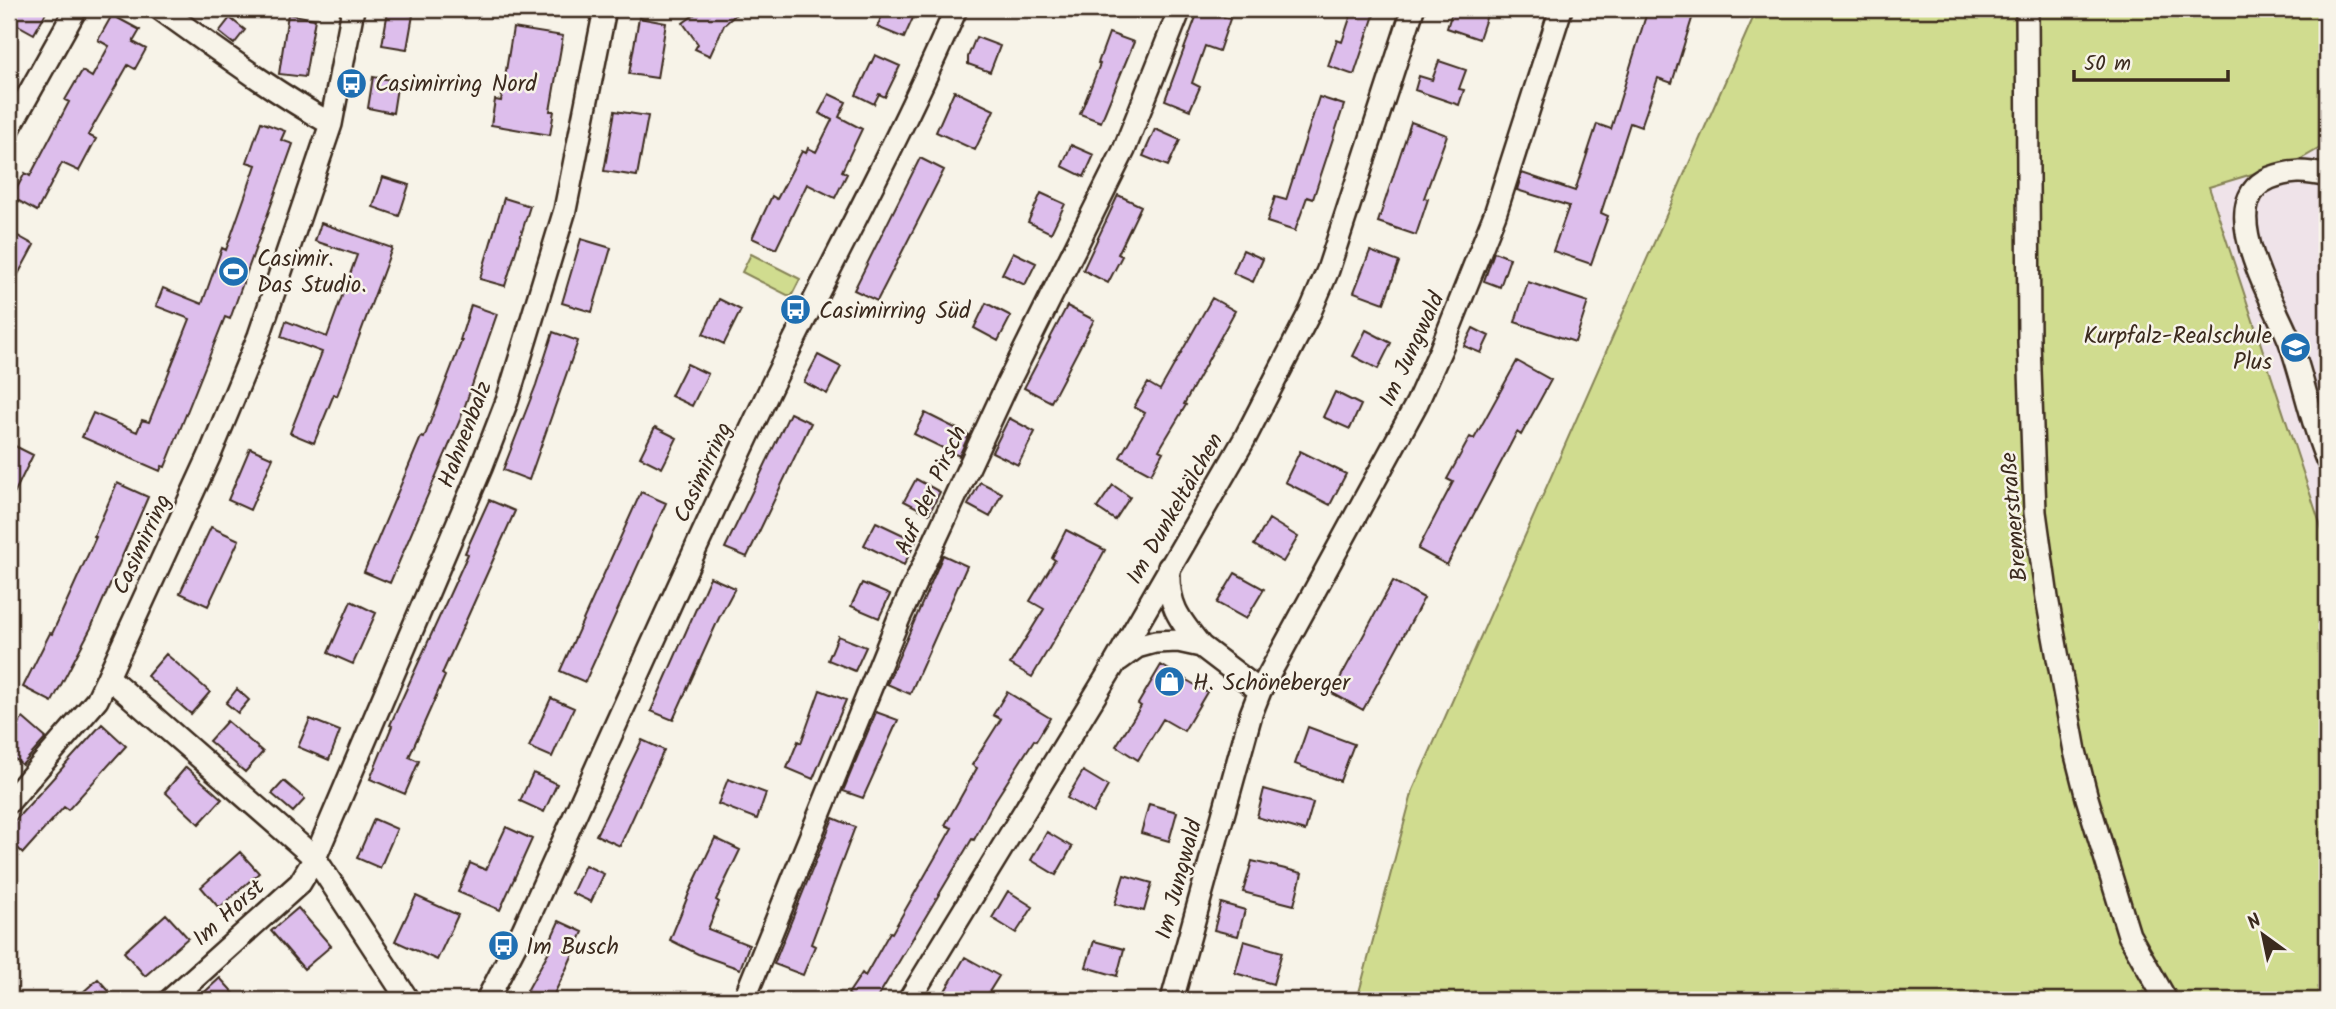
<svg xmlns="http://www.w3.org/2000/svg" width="2336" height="1009" font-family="Kalam,sans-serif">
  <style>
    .built { fill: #efe3e9 }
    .green { fill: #d0dc8f; stroke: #868356; stroke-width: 2 }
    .building { fill: #ddbeec; stroke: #3b2a1e; stroke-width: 2 }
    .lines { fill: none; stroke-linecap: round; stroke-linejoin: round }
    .minor-casing { stroke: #3b2a1e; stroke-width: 26 }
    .minor { stroke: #f7f3e8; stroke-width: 21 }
    .labels { text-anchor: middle; stroke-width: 5; stroke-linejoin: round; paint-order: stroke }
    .poi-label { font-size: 23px; fill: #3b2a1e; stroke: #f7f3e8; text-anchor: start }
    .street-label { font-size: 23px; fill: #3b2a1e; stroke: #f7f3e8 }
  </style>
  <rect width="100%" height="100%" fill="#f7f3e8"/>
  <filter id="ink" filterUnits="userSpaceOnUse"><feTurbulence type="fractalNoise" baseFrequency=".0143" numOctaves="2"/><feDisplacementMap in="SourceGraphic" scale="14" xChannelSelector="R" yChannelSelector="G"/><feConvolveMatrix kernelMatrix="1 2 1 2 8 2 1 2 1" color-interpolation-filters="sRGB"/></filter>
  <g filter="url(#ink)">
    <!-- built -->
    <path class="built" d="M 2327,144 L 2327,545 L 2209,187 L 2299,160 Z"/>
    <!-- green -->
    <path class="green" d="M 1757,9 L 2327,9 L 2327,144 L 2299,160 L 2209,187 L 2327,545 L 2327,1000 L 1357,1000 L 1413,790 Z
      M 751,254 L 800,279 L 791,297 L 742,272 Z"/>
    <!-- building -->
    <path class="building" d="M 15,9 L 48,9 L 34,34 L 9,20 Z
      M 702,9 L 742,9 L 724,25 L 710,56 L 695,49 L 698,44 L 683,23 Z
      M 885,9 L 917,9 L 904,38 L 877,27 Z
      M 1199,9 L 1230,19 L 1219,51 L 1205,46 L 1192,83 L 1200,87 L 1190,110 L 1165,100 Z
      M 1353,9 L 1376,9 L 1354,75 L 1328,66 L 1337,40 L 1342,42 Z
      M 1453,9 L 1489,9 L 1479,39 L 1447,28 Z
      M 1648,9 L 1695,9 L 1672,83 L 1658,78 L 1641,127 L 1630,123 L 1601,213 L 1608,216 L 1591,264 L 1553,251 L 1569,206 L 1517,190 L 1522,173 L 1575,191 L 1597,124 L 1611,129 Z
      M 388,11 L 413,15 L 407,49 L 382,45 Z
      M 288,14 L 315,19 L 305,77 L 279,74 Z
      M 112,15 L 140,30 L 133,42 L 146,49 L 135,69 L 128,65 L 88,135 L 96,139 L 79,171 L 62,163 L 37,211 L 12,197 L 25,173 L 30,176 L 69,102 L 65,100 L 82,71 L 92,77 L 109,46 L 98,40 Z
      M 230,18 L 245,30 L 234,44 L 219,32 Z
      M 639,18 L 666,23 L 657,78 L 629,74 Z
      M 513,28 L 563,36 L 550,111 L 554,111 L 550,135 L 491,125 L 495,100 L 501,101 Z
      M 1109,33 L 1134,42 L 1101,122 L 1080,114 L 1100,64 L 1098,63 Z
      M 976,37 L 1000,46 L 990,72 L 968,64 L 968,57 Z
      M 875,55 L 900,66 L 885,97 L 879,94 L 874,104 L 856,95 Z
      M 1439,61 L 1466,70 L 1459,89 L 1464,90 L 1459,105 L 1415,90 L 1419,76 L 1432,80 Z
      M 373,77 L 398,81 L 393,113 L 368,108 Z
      M 954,91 L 994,110 L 975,150 L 936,132 Z
      M 829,94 L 846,102 L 839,117 L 862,129 L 842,171 L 847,174 L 835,198 L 807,184 L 776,249 L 752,238 L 772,196 L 777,199 L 802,151 L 806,153 L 808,148 L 816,152 L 832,120 L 819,113 Z
      M 1319,97 L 1344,105 L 1313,199 L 1307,197 L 1295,231 L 1267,222 L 1275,197 L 1286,200 Z
      M 615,111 L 648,116 L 637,176 L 604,171 Z
      M 261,122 L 285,131 L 281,140 L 293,144 L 230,319 L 225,317 L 165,467 L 162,466 L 160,471 L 82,437 L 93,413 L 137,432 L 142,420 L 149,422 L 190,319 L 156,306 L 163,288 L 202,304 L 222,248 L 226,250 L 256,165 L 247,162 Z
      M 1411,122 L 1447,135 L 1424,198 L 1428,199 L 1416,235 L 1378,222 Z
      M 1155,129 L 1180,140 L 1168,166 L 1143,156 Z
      M 1071,145 L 1094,155 L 1084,177 L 1062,166 Z
      M 920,158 L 944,170 L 877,301 L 854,290 Z
      M 383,177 L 409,185 L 399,216 L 373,207 Z
      M 1041,193 L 1065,204 L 1051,233 L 1028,222 Z
      M 1118,195 L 1141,206 L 1118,254 L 1122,256 L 1108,283 L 1083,270 Z
      M 504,198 L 530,206 L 505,286 L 480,279 Z
      M 321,223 L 392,248 L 337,396 L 334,394 L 314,443 L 290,433 L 322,352 L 281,337 L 286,321 L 327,337 L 357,255 L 315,241 Z
      M 9,231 L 34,245 L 9,291 Z
      M 581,239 L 611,248 L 592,312 L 562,303 Z
      M 1243,250 L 1263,259 L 1253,282 L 1233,273 Z
      M 1370,251 L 1399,262 L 1384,303 L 1354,292 Z
      M 1013,252 L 1036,263 L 1025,285 L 1002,274 Z
      M 1494,252 L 1510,258 L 1500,287 L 1484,281 Z
      M 1528,282 L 1588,302 L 1575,342 L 1515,322 Z
      M 1212,298 L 1235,311 L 1184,404 L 1186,405 L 1159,450 L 1163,452 L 1151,474 L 1120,457 L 1145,413 L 1134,407 L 1148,383 L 1160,390 Z
      M 719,299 L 741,310 L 724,344 L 703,334 Z
      M 986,303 L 1011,316 L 998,341 L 974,328 Z
      M 471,305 L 497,314 L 460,420 L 390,583 L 364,572 L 421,437 L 424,438 L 462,340 L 460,340 Z
      M 1067,306 L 1094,320 L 1051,402 L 1024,388 Z
      M 1473,328 L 1489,336 L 1481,353 L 1464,346 Z
      M 1366,330 L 1391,343 L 1378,369 L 1353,356 Z
      M 553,332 L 578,341 L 529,480 L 503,470 L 536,385 Z
      M 818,355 L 841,367 L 827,394 L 804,382 Z
      M 1517,361 L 1551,380 L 1521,435 L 1517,432 L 1447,565 L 1418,549 L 1453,482 L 1447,479 L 1470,437 L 1474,439 Z
      M 687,364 L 708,374 L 692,406 L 671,396 Z
      M 1335,392 L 1361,405 L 1350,429 L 1323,417 Z
      M 790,413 L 811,423 L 747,557 L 725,548 Z
      M 925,413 L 969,435 L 959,456 L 914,434 Z
      M 1009,418 L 1035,432 L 1018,465 L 992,452 Z
      M 655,427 L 677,438 L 662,468 L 640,457 Z
      M 9,443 L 33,455 L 9,504 Z
      M 250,448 L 273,458 L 250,510 L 228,500 Z
      M 1300,451 L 1346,474 L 1330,505 L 1285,482 Z
      M 916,479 L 940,492 L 929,514 L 904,501 Z
      M 980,482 L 1002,493 L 990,517 L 968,505 Z
      M 117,483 L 148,497 L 91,628 L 52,702 L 23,687 L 50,633 L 52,634 L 96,537 L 94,536 Z
      M 1113,485 L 1130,497 L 1115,520 L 1097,508 Z
      M 641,492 L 666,503 L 585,682 L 560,671 Z
      M 489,500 L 515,511 L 442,674 L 445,676 L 409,757 L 419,761 L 405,794 L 370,779 L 392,726 L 390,725 L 468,554 L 465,553 Z
      M 1269,519 L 1298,537 L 1283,562 L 1254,545 Z
      M 876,522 L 916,541 L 904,565 L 864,545 Z
      M 211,527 L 239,540 L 208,606 L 180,593 Z
      M 1066,530 L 1105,550 L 1080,596 L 1032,677 L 1010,664 L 1044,609 L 1030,601 L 1055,560 L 1052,558 Z
      M 943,555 L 967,566 L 910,694 L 887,684 Z
      M 1235,573 L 1264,589 L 1246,619 L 1217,603 Z
      M 710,577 L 735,588 L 719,618 L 673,720 L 651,711 Z
      M 1393,581 L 1424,598 L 1363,710 L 1332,693 Z
      M 862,583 L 890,595 L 879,618 L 851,606 Z
      M 351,601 L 376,613 L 353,664 L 328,653 Z
      M 838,636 L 866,647 L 855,671 L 828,660 Z
      M 166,654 L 210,692 L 191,714 L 147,676 Z
      M 1161,665 L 1207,692 L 1184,731 L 1163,719 L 1138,760 L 1116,746 L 1141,706 L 1138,704 Z
      M 237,689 L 249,700 L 238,713 L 226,703 Z
      M 820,690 L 846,700 L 813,779 L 787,768 L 798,741 L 801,743 Z
      M 1007,692 L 1050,718 L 1036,741 L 1034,740 L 991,807 L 974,840 L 972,839 L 876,1000 L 857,1000 L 848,994 L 862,973 L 865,976 L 890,932 L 892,933 L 952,828 L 945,825 L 977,768 L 972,765 L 1001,719 L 993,715 Z
      M 551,698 L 574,708 L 552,757 L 529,747 Z
      M 876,712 L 898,720 L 863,798 L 843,791 Z
      M 23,718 L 46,738 L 22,765 L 9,754 L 9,734 Z
      M 310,719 L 340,731 L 329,760 L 298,747 Z
      M 227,721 L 263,752 L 245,772 L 209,741 Z
      M 102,724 L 126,746 L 68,810 L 64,807 L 23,853 L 9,840 L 9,827 Z
      M 1308,727 L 1354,744 L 1340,781 L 1295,764 Z
      M 642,740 L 664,750 L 620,846 L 596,835 Z
      M 186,767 L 222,799 L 199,824 L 165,792 Z
      M 1083,771 L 1108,786 L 1093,813 L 1067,798 Z
      M 533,773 L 557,784 L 544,812 L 520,801 Z
      M 728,779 L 766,793 L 757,819 L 718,804 Z
      M 284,781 L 305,799 L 293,812 L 272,794 Z
      M 1264,789 L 1313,803 L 1305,831 L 1257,817 Z
      M 1149,804 L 1177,812 L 1169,841 L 1141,833 Z
      M 833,818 L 855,827 L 811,944 L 815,946 L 803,975 L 774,964 Z
      M 374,819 L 397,829 L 380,868 L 357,858 Z
      M 506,827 L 532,839 L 500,910 L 458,892 L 470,863 L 486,870 Z
      M 1047,832 L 1072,847 L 1056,875 L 1031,860 Z
      M 715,838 L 740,850 L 716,900 L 719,902 L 708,929 L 749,945 L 740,969 L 698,954 L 670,940 L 690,891 Z
      M 240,852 L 259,873 L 219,908 L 201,887 Z
      M 1252,861 L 1302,873 L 1294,905 L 1243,892 Z
      M 585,865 L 604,874 L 591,902 L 572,893 Z
      M 1124,875 L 1152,883 L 1144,911 L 1115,904 Z
      M 1008,891 L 1033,907 L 1016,933 L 992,918 Z
      M 416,896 L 458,915 L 437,960 L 395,941 Z
      M 1221,903 L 1245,910 L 1238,936 L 1214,930 Z
      M 298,908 L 331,946 L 304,969 L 271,931 Z
      M 166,914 L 188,938 L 145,976 L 124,952 Z
      M 559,921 L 583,932 L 563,976 L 551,1000 L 522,1000 L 549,951 L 546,950 Z
      M 1094,941 L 1124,949 L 1117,976 L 1086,967 Z
      M 1244,941 L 1282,952 L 1273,984 L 1235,973 Z
      M 965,957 L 999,976 L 984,1000 L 961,1000 L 945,991 Z
      M 220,978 L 240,1000 L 196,1000 Z
      M 98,979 L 117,1000 L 74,1000 Z"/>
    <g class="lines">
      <defs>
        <path id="minor" d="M 160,9 C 216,49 271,90 331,124
          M 353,9 L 331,124 L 259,336 L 209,457 L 108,677 L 315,858 L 408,1000
          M 2027,9 L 2029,342 L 2035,512 L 2047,598 L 2075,751 L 2087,798 L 2129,935 L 2166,1000
          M 9,129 L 76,9
          M 2327,176 C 2306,171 2290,170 2270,178 C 2211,203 2276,304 2290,342 C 2304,381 2311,422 2327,460
          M 1169,567 C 1167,604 1178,618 1201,646
          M 1119,660 L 1137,647 L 1155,642 L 1178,641 L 1201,646 L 1260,691 L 1251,714 L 1172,1000
          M 1260,691 L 1417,403 L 1441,349 L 1495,214 L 1561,9
          M 9,802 L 97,700 L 108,677
          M 170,1000 L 300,883 L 315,858 L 481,468 L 507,401 L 565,210 L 605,9
          M 487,1000 L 523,930 C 606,748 686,565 772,385 C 833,259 901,137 956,9
          M 744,1000 L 899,618 L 1006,387 L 1124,150 L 1180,9
          M 909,1000 L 1115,663 L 1244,440 L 1310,312 L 1328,270 L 1413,9"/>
      </defs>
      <!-- minor casing -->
      <use href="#minor" class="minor-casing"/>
      <!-- minor -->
      <use href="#minor" class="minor"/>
    </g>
  </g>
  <!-- icons -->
  <defs>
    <symbol id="bus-disc" viewBox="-11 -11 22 22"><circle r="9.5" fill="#1f6fb2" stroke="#f7f3e8"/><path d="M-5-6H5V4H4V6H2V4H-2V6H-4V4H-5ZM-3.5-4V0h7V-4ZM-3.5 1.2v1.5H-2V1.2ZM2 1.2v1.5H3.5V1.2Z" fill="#fff"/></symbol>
    <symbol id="stadium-disc" viewBox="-11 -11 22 22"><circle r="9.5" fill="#1f6fb2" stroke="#f7f3e8"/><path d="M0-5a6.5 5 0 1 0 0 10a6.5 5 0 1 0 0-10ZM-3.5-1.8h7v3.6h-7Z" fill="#fff"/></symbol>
    <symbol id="school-disc" viewBox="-11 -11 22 22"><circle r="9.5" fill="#1f6fb2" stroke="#f7f3e8"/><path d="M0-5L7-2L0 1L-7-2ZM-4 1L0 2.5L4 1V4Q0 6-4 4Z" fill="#fff"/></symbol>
    <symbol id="shop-disc" viewBox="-11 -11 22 22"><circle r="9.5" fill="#1f6fb2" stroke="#f7f3e8"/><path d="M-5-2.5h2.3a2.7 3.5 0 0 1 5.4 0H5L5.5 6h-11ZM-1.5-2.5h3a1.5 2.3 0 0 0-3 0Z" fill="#fff"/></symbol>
  </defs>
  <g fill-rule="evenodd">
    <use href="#bus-disc" x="334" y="66" width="35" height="35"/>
    <use href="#stadium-disc" x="216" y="254" width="35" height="35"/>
    <use href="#bus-disc" x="778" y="292" width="35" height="35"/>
    <use href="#school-disc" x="2278" y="330" width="35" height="35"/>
    <use href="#shop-disc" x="1152" y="664" width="35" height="35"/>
    <use href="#bus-disc" x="486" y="928" width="35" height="35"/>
  </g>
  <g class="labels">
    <!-- poi labels -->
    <g class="poi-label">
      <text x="375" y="91">Casimirring Nord</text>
      <text x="257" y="266">Casimir.<tspan x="257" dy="26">Das Studio.</tspan></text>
      <text x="819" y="318">Casimirring Süd</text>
      <text x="2272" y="343" text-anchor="end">Kurpfalz-Realschule<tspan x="2272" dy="26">Plus</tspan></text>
      <text x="1193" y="690">H. Schöneberger</text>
      <text x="526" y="954">Im Busch</text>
    </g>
    <!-- street labels -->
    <g class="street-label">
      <text transform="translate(1411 349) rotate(-65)" y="8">Im Jungwald</text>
      <text transform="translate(464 434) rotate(-69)" y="8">Hahnenbalz</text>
      <text transform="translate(702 472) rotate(-65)" y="8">Casimirring</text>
      <text transform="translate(930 490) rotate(-65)" y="8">Auf der Pirsch</text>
      <text transform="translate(1174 508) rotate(-60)" y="8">Im Dunkeltälchen</text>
      <text transform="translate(2013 517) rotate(-95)" y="8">Bremerstraße</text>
      <text transform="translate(141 544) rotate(-65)" y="8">Casimirring</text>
      <text transform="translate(1178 879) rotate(-75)" y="8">Im Jungwald</text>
      <text transform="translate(228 912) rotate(-42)" y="8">Im Horst</text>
    </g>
  </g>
  <!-- margin -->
  <rect width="2336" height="1009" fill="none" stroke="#f7f3e8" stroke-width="35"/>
  <rect x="18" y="18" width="2301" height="974" fill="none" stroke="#3b2a1e" stroke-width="2.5" filter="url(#ink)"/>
  <!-- north arrow -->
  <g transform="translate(2263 935) rotate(327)" stroke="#f7f3e8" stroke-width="5" paint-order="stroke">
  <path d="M0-5L12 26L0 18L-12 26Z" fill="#3b2a1e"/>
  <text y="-10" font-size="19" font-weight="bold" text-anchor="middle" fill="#3b2a1e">N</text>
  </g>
  <!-- scale -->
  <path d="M2074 70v10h154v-10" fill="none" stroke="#3b2a1e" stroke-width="3.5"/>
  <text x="2084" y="70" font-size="21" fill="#3b2a1e" stroke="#f7f3e8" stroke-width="5" paint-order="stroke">50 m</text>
</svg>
